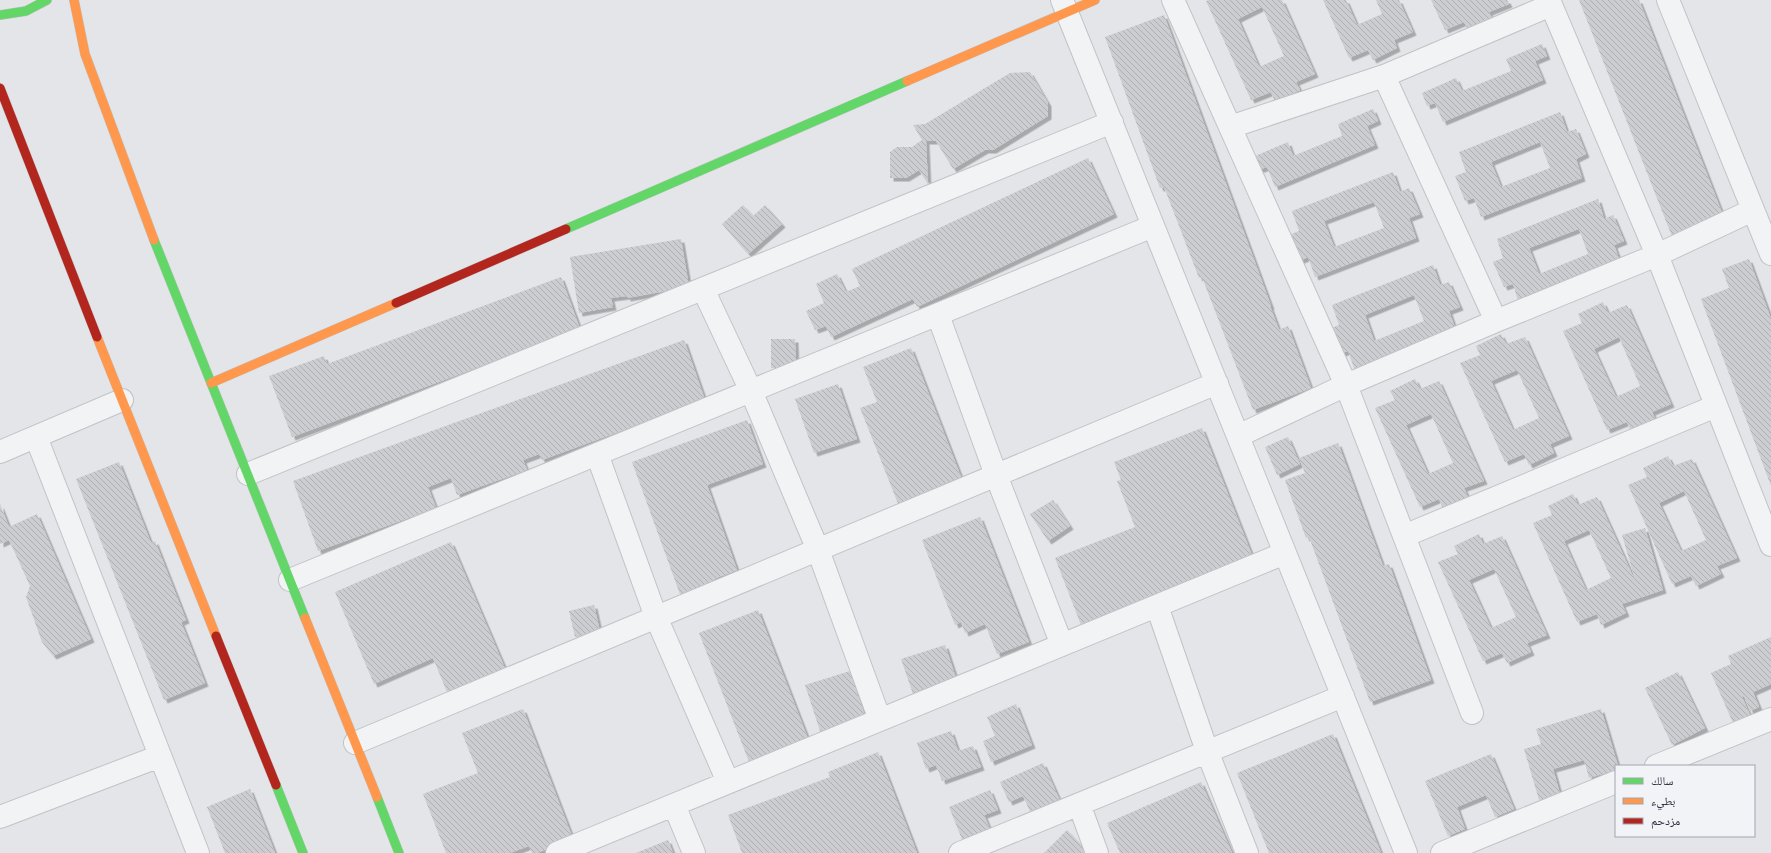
<svg xmlns="http://www.w3.org/2000/svg" width="1771" height="853" font-family="'Source Sans 3','Noto Naskh Arabic',sans-serif">
  <style>
    .building { fill: url(#building-back-hatch); fill-rule: evenodd; filter: url(#shadow) }
    .lines { fill: none; stroke-linecap: round; stroke-linejoin: round }
    .street-casing { stroke: #c1c3c6; stroke-width: 24 }
    .fast-casing { stroke: #c1c3c6; stroke-width: 10 }
    .slow-casing { stroke: #c1c3c6; stroke-width: 10 }
    .jam-casing { stroke: #c1c3c6; stroke-width: 10 }
    .street { stroke: #f2f3f5; stroke-width: 22 }
    .fast { stroke: #63d668; stroke-width: 9 }
    .slow { stroke: #ff974d; stroke-width: 9 }
    .jam { stroke: #b3261e; stroke-width: 9 }
  </style>
  <defs>
    <pattern id="building-back-hatch" width="6" height="6" patternUnits="userSpaceOnUse"><rect width="6" height="6" fill="#cbcdd0"/><path d="M-1 5l2 2M0 0l6 6M5-1l2 2" fill="none" stroke="#aeb0b4"/></pattern>
    <filter id="shadow"><feDropShadow dx="3.5" dy="3.5" stdDeviation="0" flood-color="#0004"/></filter>
  </defs>
  <rect width="100%" height="100%" fill="#e3e5e8"/>
  <!-- building -->
  <path class="building" d="M 1209,0 L 1282,0 L 1315,74 L 1296,82 L 1300,90 L 1275,102 L 1271,92 L 1251,100 L 1206,1 ZM 1262,7 L 1284,56 L 1259,67 L 1238,19 Z
    M 1323,0 L 1346,0 L 1357,25 L 1382,14 L 1376,0 L 1399,0 L 1413,32 L 1394,40 L 1397,48 L 1373,60 L 1368,50 L 1349,58 Z
    M 1431,0 L 1507,0 L 1509,4 L 1489,12 L 1493,20 L 1469,32 L 1464,22 L 1445,30 Z
    M 1579,0 L 1639,0 L 1724,218 L 1673,239 Z
    M 1164,15 L 1271,306 L 1270,306 L 1279,330 L 1288,326 L 1311,388 L 1253,410 L 1202,277 L 1199,278 L 1164,187 L 1160,188 L 1105,37 Z
    M 1542,44 L 1547,56 L 1535,61 L 1543,80 L 1443,122 L 1435,103 L 1427,106 L 1422,93 L 1456,78 L 1462,91 L 1511,71 L 1506,59 Z
    M 1030,72 L 1048,103 L 1048,116 L 993,150 L 985,150 L 953,169 L 936,141 L 926,141 L 928,184 L 919,170 L 906,178 L 890,178 L 890,152 L 897,147 L 912,147 L 922,140 L 913,125 L 925,124 L 1010,73 Z
    M 1373,109 L 1378,121 L 1367,126 L 1375,145 L 1275,187 L 1267,167 L 1258,170 L 1253,157 L 1288,142 L 1293,156 L 1342,136 L 1338,124 Z
    M 1560,112 L 1567,132 L 1576,129 L 1586,154 L 1576,159 L 1582,178 L 1481,217 L 1474,198 L 1465,201 L 1455,176 L 1466,172 L 1459,152 ZM 1540,142 L 1550,168 L 1501,187 L 1491,162 Z
    M 1088,158 L 1114,214 L 917,307 L 913,299 L 831,337 L 826,326 L 815,330 L 806,311 L 824,303 L 816,284 L 837,274 L 846,292 L 860,286 L 852,269 Z
    M 1393,172 L 1400,192 L 1409,188 L 1420,214 L 1409,218 L 1416,238 L 1315,277 L 1308,257 L 1299,261 L 1289,235 L 1299,231 L 1292,211 ZM 1374,202 L 1384,228 L 1334,247 L 1324,221 Z
    M 1598,199 L 1604,219 L 1613,215 L 1624,241 L 1614,245 L 1621,264 L 1519,304 L 1513,284 L 1504,287 L 1493,262 L 1503,258 L 1497,239 ZM 1579,229 L 1588,254 L 1539,274 L 1529,248 Z
    M 743,205 L 753,216 L 765,205 L 782,224 L 748,254 L 722,224 Z
    M 681,239 L 689,287 L 627,298 L 627,296 L 611,298 L 613,307 L 579,313 L 570,257 Z
    M 1749,259 L 1771,319 L 1771,486 L 1701,299 L 1729,288 L 1722,269 Z
    M 1433,265 L 1440,285 L 1449,282 L 1460,307 L 1449,311 L 1456,331 L 1355,371 L 1348,351 L 1339,354 L 1329,329 L 1339,325 L 1332,305 ZM 1414,295 L 1424,321 L 1374,341 L 1365,315 Z
    M 561,277 L 580,329 L 292,437 L 269,376 L 324,356 L 327,364 Z
    M 1603,302 L 1608,313 L 1627,305 L 1671,404 L 1652,412 L 1656,421 L 1631,432 L 1627,422 L 1607,430 L 1563,331 L 1582,323 L 1578,314 ZM 1619,337 L 1640,386 L 1616,397 L 1594,349 Z
    M 1501,334 L 1506,344 L 1525,337 L 1569,436 L 1550,444 L 1554,453 L 1529,465 L 1524,454 L 1505,462 L 1460,363 L 1480,355 L 1476,346 ZM 1517,370 L 1539,418 L 1513,430 L 1491,381 Z
    M 771,339 L 795,339 L 796,368 L 771,368 Z
    M 684,340 L 705,400 L 542,460 L 539,454 L 523,460 L 527,470 L 457,495 L 451,478 L 428,487 L 436,508 L 318,551 L 293,481 Z
    M 911,348 L 961,477 L 941,485 L 945,494 L 901,511 L 860,408 L 877,402 L 863,367 Z
    M 1415,379 L 1420,389 L 1439,381 L 1484,481 L 1464,488 L 1468,497 L 1443,509 L 1439,499 L 1420,507 L 1375,408 L 1395,400 L 1390,391 ZM 1431,414 L 1453,463 L 1428,474 L 1406,425 Z
    M 838,384 L 857,439 L 814,453 L 795,399 Z
    M 747,420 L 763,464 L 707,485 L 737,570 L 714,579 L 716,584 L 681,597 L 632,462 Z
    M 1202,428 L 1253,558 L 1081,625 L 1055,558 L 1135,527 L 1117,481 L 1121,480 L 1114,462 Z
    M 1288,437 L 1300,464 L 1277,475 L 1265,447 Z
    M 1338,443 L 1383,566 L 1389,564 L 1431,680 L 1370,702 L 1309,537 L 1306,538 L 1285,480 L 1305,473 L 1299,458 Z
    M 1668,456 L 1673,466 L 1692,459 L 1737,558 L 1717,566 L 1721,574 L 1696,586 L 1691,576 L 1672,584 L 1628,485 L 1647,477 L 1643,468 ZM 1684,491 L 1706,540 L 1681,551 L 1659,503 Z
    M 119,462 L 151,543 L 155,541 L 186,620 L 181,622 L 205,683 L 164,700 L 76,479 Z
    M 1573,494 L 1578,505 L 1597,497 L 1636,583 L 1622,535 L 1645,528 L 1663,590 L 1622,604 L 1626,613 L 1601,625 L 1597,614 L 1577,622 L 1533,523 L 1552,515 L 1548,506 ZM 1589,530 L 1611,578 L 1586,590 L 1564,541 Z
    M 1053,500 L 1070,526 L 1048,541 L 1030,514 Z
    M 0,504 L 9,527 L 37,514 L 91,639 L 53,656 L 42,642 L 26,597 L 30,586 L 9,540 L 0,544 Z
    M 980,517 L 1029,642 L 997,654 L 985,624 L 965,633 L 961,622 L 955,625 L 922,540 Z
    M 1479,534 L 1483,544 L 1502,536 L 1547,635 L 1527,643 L 1531,652 L 1507,663 L 1502,653 L 1483,661 L 1438,562 L 1458,554 L 1454,546 ZM 1494,569 L 1516,617 L 1491,628 L 1469,580 Z
    M 451,542 L 507,673 L 449,697 L 433,658 L 374,684 L 335,592 Z
    M 594,605 L 600,632 L 575,637 L 569,611 Z
    M 758,610 L 810,744 L 751,767 L 699,633 Z
    M 1771,637 L 1771,684 L 1753,692 L 1759,707 L 1750,711 L 1744,696 L 1742,697 L 1750,715 L 1733,723 L 1711,673 L 1731,664 L 1728,656 Z
    M 945,645 L 958,684 L 914,697 L 901,659 Z
    M 850,671 L 866,719 L 821,734 L 805,685 Z
    M 1678,672 L 1705,728 L 1672,745 L 1645,688 Z
    M 1016,704 L 1032,745 L 991,762 L 983,741 L 995,736 L 987,717 Z
    M 523,709 L 573,839 L 537,853 L 532,853 L 529,846 L 510,853 L 446,853 L 423,794 L 478,773 L 462,733 Z
    M 1601,709 L 1618,766 L 1616,766 L 1616,770 L 1589,778 L 1584,760 L 1553,769 L 1560,794 L 1539,800 L 1524,749 L 1541,744 L 1536,729 Z
    M 951,731 L 958,751 L 973,746 L 981,767 L 942,781 L 936,765 L 926,769 L 917,743 Z
    M 1333,734 L 1381,853 L 1269,853 L 1237,773 Z
    M 878,752 L 917,853 L 742,853 L 728,815 L 830,777 L 828,772 Z
    M 1491,754 L 1514,809 L 1495,817 L 1486,795 L 1457,807 L 1465,829 L 1448,836 L 1425,781 Z
    M 1043,763 L 1061,803 L 1032,816 L 1023,796 L 1009,802 L 1000,782 Z
    M 1201,782 L 1232,853 L 1120,853 L 1107,823 Z
    M 250,789 L 275,853 L 225,853 L 207,807 Z
    M 990,790 L 998,810 L 984,815 L 993,836 L 965,847 L 949,807 Z
    M 1067,830 L 1083,847 L 1085,853 L 1044,853 Z
    M 668,840 L 673,853 L 636,853 Z"/>
  <g class="lines">
    <defs>
      <path id="street" d="M 1062,0 L 1406,853
        M 1173,0 L 1346,385 L 1472,713
        M 1549,0 L 1657,255 L 1771,545
        M 1668,0 L 1771,254
        M 1384,76 L 1496,321
        M 1230,127 L 1384,76 L 1551,5
        M 703,289 L 751,391 L 818,550 L 880,720
        M 938,315 L 996,475 L 1062,645
        M 1238,436 L 1346,385 L 1496,321 L 1657,255 L 1753,210
        M 36,437 L 198,853
        M 0,452 L 122,400
        M 597,454 L 656,617 L 728,782
        M 248,474 L 1112,122
        M 1404,536 L 1716,406
        M 290,580 L 1153,226
        M 1157,606 L 1207,751 L 1247,853
        M 355,743 L 1217,383
        M 1656,766 L 1771,719
        M 1079,804 L 1097,853
        M 674,805 L 694,853
        M 0,817 L 160,756
        M 557,853 L 1285,553
        M 960,853 L 1343,696
        M 1442,853 L 1616,782"/>
      <path id="fast" d="M 0,15 L 26,11 L 47,0
        M 566,229 L 907,81
        M 154,240 L 305,618
        M 276,785 L 303,853
        M 377,797 L 399,853"/>
      <path id="slow" d="M 74,0 L 85,54 L 154,240
        M 907,81 L 1095,0
        M 97,337 L 216,636
        M 211,383 L 396,303
        M 305,618 L 377,797"/>
      <path id="jam" d="M 0,88 L 97,337
        M 396,303 L 566,229
        M 216,636 L 276,785"/>
    </defs>
    <!-- street casing -->
    <use href="#street" class="street-casing"/>
    <!-- fast casing -->
    <use href="#fast" class="fast-casing"/>
    <!-- slow casing -->
    <use href="#slow" class="slow-casing"/>
    <!-- jam casing -->
    <use href="#jam" class="jam-casing"/>
    <!-- street -->
    <use href="#street" class="street"/>
    <!-- fast -->
    <use href="#fast" class="fast"/>
    <!-- slow -->
    <use href="#slow" class="slow"/>
    <!-- jam -->
    <use href="#jam" class="jam"/>
  </g>
  <!-- legend -->
  <rect x="1615" y="765" width="140" height="72" fill="#f1f3f7" stroke="#a2a5ae"/>
  <rect x="1623" y="778" width="20" height="6" fill="#63d668" stroke="#a2a5ae"/>
  <text x="1651" y="785" font-size="12" fill="#2b3140">سالك</text>
  <rect x="1623" y="798" width="20" height="6" fill="#ff974d" stroke="#a2a5ae"/>
  <text x="1651" y="805" font-size="12" fill="#2b3140">بطيء</text>
  <rect x="1623" y="818" width="20" height="6" fill="#b3261e" stroke="#a2a5ae"/>
  <text x="1651" y="825" font-size="12" fill="#2b3140">مزدحم</text>
</svg>
